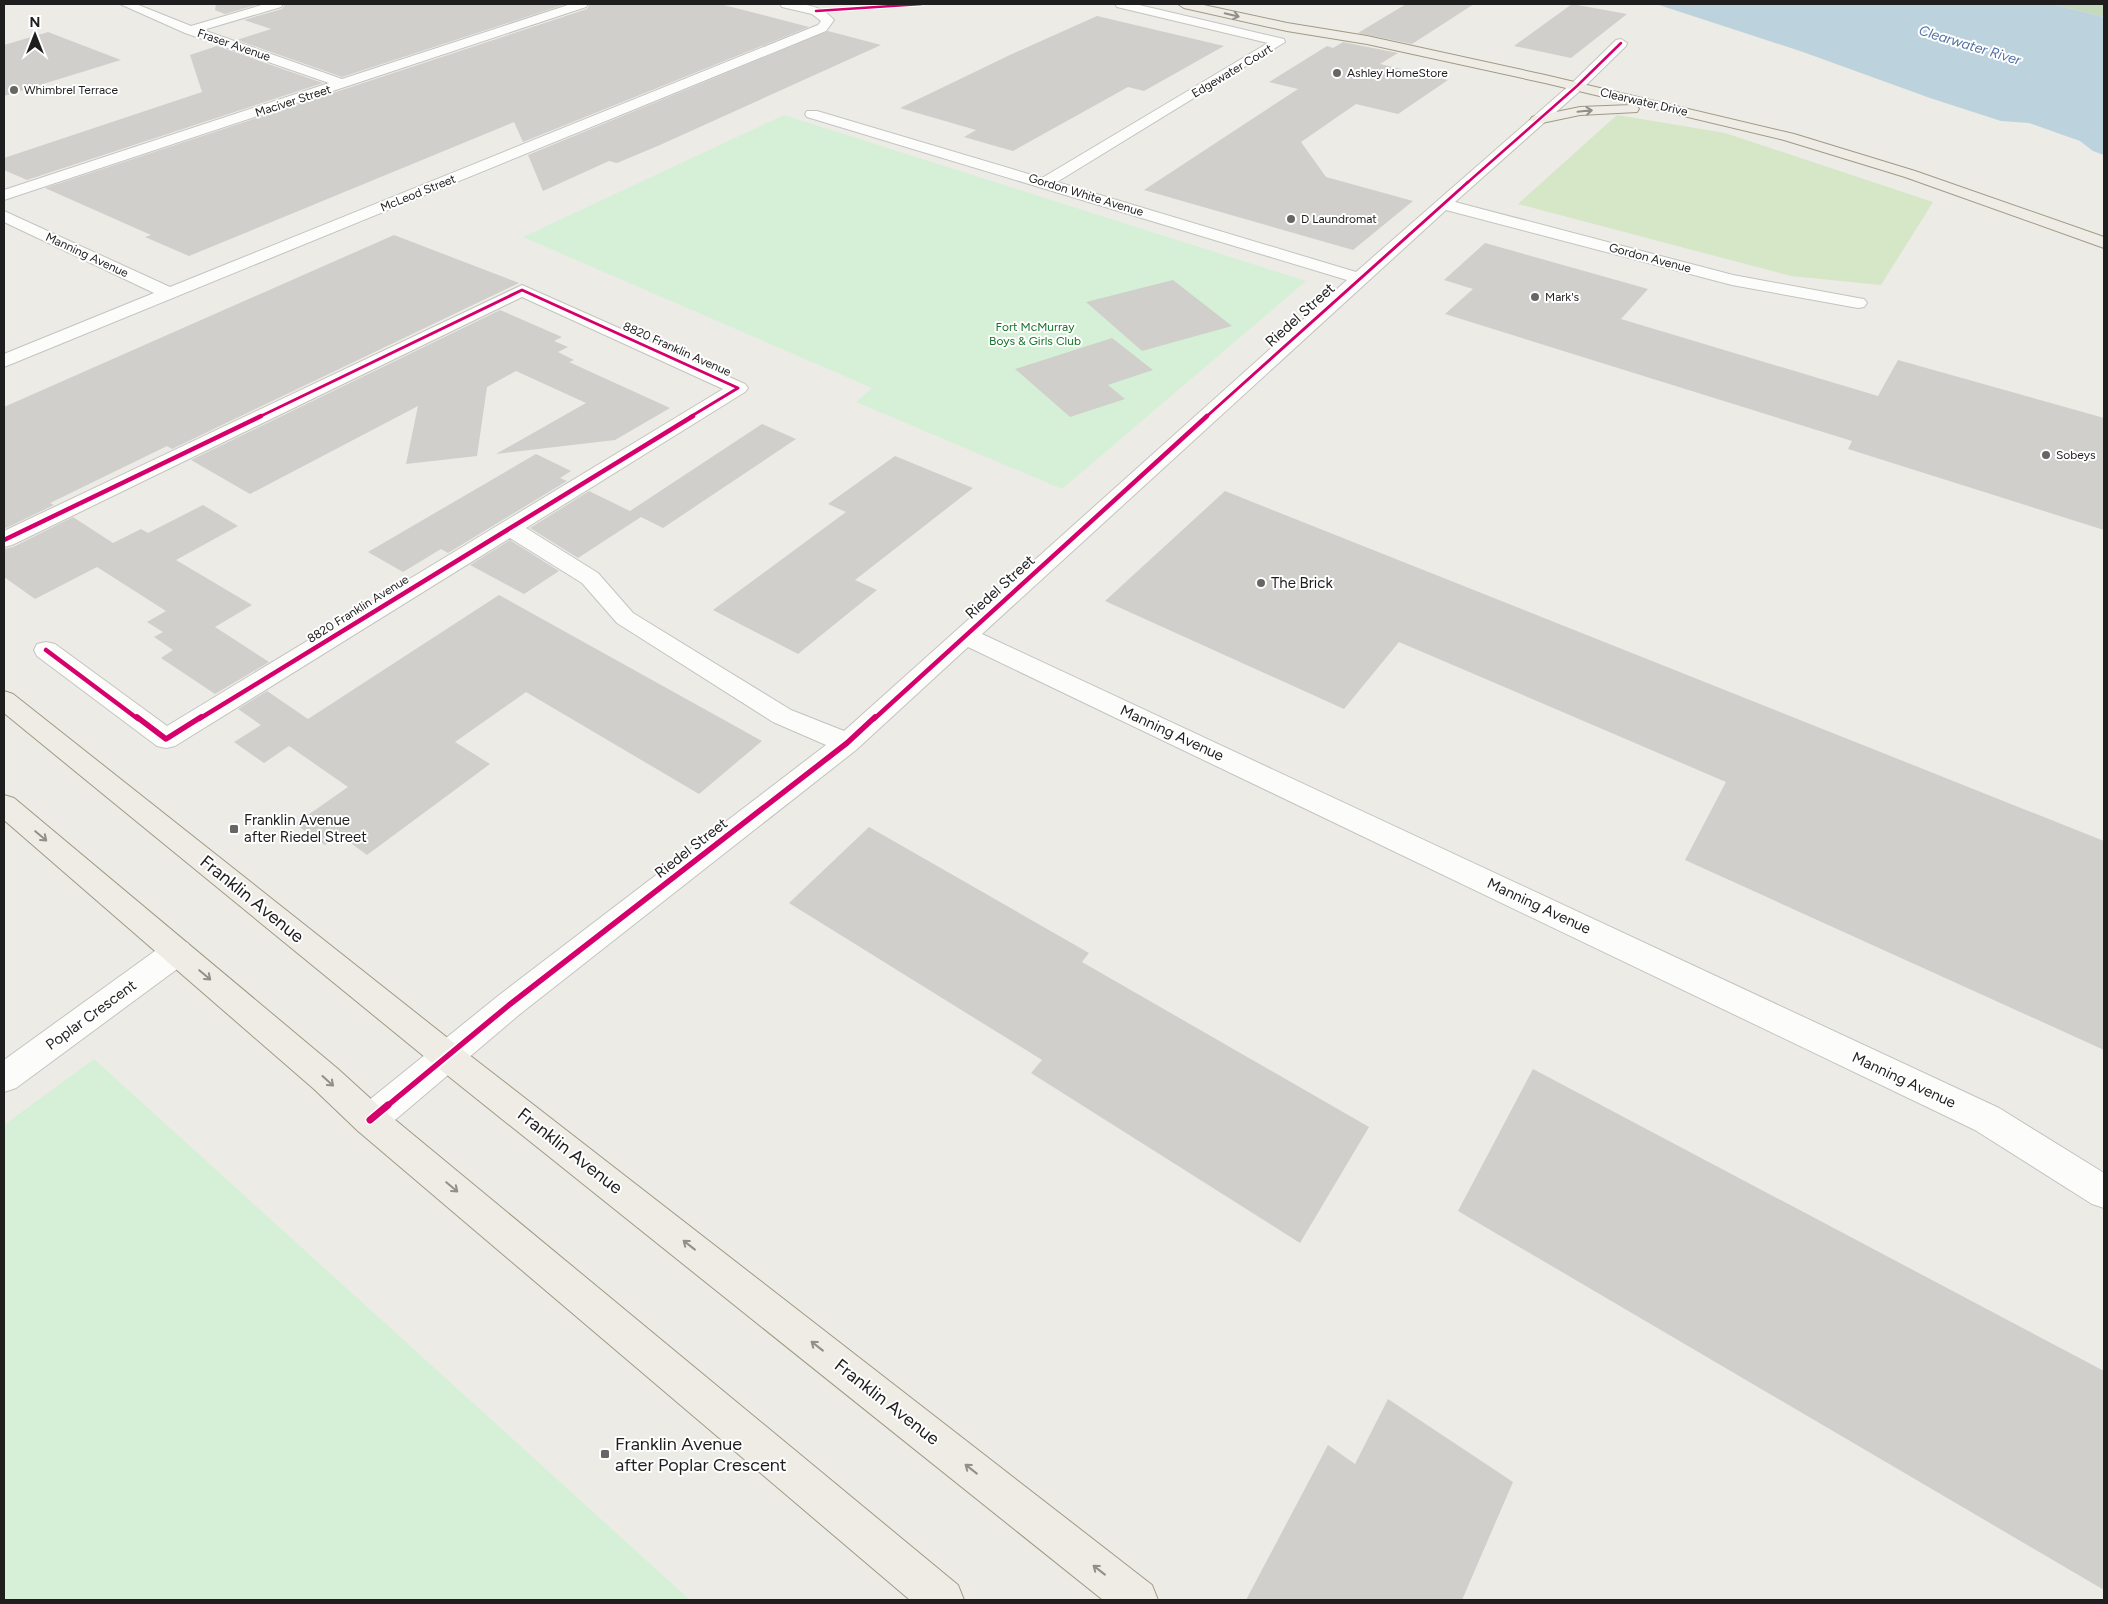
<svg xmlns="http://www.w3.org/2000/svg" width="2108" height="1604" font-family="Figtree,sans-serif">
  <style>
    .grass { fill: #d5e7c7 }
    .forest { fill: #c5d9bd }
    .park { fill: #d6f0d8 }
    .water { fill: #bcd2dc }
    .building { fill: #d0cfcb }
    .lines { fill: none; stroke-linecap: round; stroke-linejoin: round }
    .minor-casing { stroke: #c3c3c1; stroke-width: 2 }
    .major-casing { stroke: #a09a85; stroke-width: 2 }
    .minor { fill: #fcfcfb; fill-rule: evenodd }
    .major { fill: #efece5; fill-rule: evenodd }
    .cycleway-far4-casing { stroke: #fff; stroke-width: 4.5 }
    .cycleway-far3-casing { stroke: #fff; stroke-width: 5 }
    .cycleway-far2-casing { stroke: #fff; stroke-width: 7 }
    .cycleway-far1-casing { stroke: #fff; stroke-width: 9 }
    .cycleway-casing { stroke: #fff; stroke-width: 10 }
    .cycleway-far4 { stroke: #d6006c; stroke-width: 2.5 }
    .cycleway-far3 { stroke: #d6006c; stroke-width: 3 }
    .cycleway-far2 { stroke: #d6006c; stroke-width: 4.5 }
    .cycleway-far1 { stroke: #d6006c; stroke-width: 5.5 }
    .cycleway { stroke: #d6006c; stroke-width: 7 }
    .oneway { stroke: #918f8b }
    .poi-dot { fill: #666664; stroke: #fff; stroke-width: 2 }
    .labels { text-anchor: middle; stroke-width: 4; stroke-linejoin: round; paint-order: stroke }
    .far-street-label { font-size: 12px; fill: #1e1e1e; stroke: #fff }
    .far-poi-label { font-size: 12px; fill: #1e1e1e; stroke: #fff; text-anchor: start }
    .far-park-label { font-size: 12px; fill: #147326; stroke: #fff }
    .far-water-label { font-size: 14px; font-style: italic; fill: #5273a5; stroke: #fff }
    .street-label { font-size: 15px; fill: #1e1e1e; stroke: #fff }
    .poi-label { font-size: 15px; fill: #1e1e1e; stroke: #fff; text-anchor: start }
    .near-street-label { font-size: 18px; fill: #1e1e1e; stroke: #fff }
    .near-poi-label { font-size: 18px; fill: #1e1e1e; stroke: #fff; text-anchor: start }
  </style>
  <rect width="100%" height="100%" fill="#ecebe6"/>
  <!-- grass -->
  <path class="grass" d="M 1617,115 L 1725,133 L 1933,202 L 1881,285 L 1791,276 L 1518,204 Z"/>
  <!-- forest -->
  <path class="forest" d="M 2052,4 L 2104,4 L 2104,17 Z"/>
  <!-- park -->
  <path class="park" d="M 784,115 L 1306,281 L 1062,489 L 856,402 L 872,388 L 523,237 Z
    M 94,1059 L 690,1600 L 4,1600 L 4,1125 Z"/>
  <!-- water -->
  <path class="water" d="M 1656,4 L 2052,4 L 2104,17 L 2104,155 L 2093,151 L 2080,141 L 2029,123 L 2001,121 L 1930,98 L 1803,52 Z"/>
  <!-- building -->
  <path class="building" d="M 216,4 L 259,4 L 225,14 L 215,10 Z
    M 285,4 L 566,4 L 342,77 L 237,40 L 271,29 L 244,20 L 282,9 Z
    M 590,4 L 720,4 L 809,27 L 523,142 L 514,122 L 189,256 L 145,237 L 151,235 L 45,188 L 587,9 Z
    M 1406,4 L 1474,4 L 1412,44 L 1358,33 Z
    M 1572,4 L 1627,14 L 1571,58 L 1514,46 Z
    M 1097,16 L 1224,46 L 1144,91 L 1128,87 L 1013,151 L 964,137 L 976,130 L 900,108 L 1012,54 Z
    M 828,31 L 881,45 L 660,145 L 617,163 L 609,161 L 543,191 L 528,155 Z
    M 48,32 L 121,60 L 4,96 L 4,45 Z
    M 1343,42 L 1398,53 L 1380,64 L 1448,80 L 1398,114 L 1356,104 L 1301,142 L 1326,177 L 1413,201 L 1353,250 L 1144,190 L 1298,89 L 1269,82 L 1327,46 L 1333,48 Z
    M 217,46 L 323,83 L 27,180 L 4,170 L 4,158 L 202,92 L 190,55 Z
    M 394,235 L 519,283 L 172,449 L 167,446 L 50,503 L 54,505 L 4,529 L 4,407 Z
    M 1485,243 L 1648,289 L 1621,319 L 1878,396 L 1898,360 L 2104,418 L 2104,530 L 1848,449 L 1852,441 L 1445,314 L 1473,289 L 1444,280 Z
    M 1173,280 L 1232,326 L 1142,351 L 1086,302 Z
    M 500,310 L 562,337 L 554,341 L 568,347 L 558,352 L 574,360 L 569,362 L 670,408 L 615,440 L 496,454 L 586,403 L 516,371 L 487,387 L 477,456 L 406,464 L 418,406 L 250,494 L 191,460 Z
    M 1112,338 L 1153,370 L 1108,385 L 1125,399 L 1070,417 L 1015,369 Z
    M 762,424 L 796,439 L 663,528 L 641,517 L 578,558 L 530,528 L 589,491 L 630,511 Z
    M 536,454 L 571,471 L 560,478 L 567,481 L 448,553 L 441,549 L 403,572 L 368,552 Z
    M 895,456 L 973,488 L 855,580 L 877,590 L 798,654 L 713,610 L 846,512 L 828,504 Z
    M 1225,491 L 2104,841 L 2104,1050 L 1685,860 L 1726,782 L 1399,642 L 1344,709 L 1105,601 Z
    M 203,505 L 238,526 L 176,560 L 252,605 L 215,627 L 269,662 L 215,694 L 161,658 L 173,650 L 154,637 L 163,632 L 147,622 L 166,611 L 97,567 L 35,599 L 4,577 L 4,549 L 13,547 L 73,517 L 113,543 L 141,529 L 148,533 Z
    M 510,540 L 559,571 L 524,594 L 470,565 Z
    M 499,595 L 762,741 L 699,794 L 526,692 L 455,742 L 490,764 L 367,855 L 340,835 L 325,845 L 295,824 L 348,787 L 289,746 L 264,763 L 234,742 L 261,725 L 238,709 L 267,691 L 308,719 Z
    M 869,827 L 1089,953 L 1082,962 L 1369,1127 L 1300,1243 L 1031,1073 L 1042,1060 L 789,903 Z
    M 1533,1069 L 2104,1371 L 2104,1590 L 1458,1211 Z
    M 1388,1399 L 1513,1482 L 1462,1600 L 1246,1600 L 1328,1445 L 1355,1464 Z"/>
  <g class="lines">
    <defs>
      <path id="minor" d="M 120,4 L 136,4 L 191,26 L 265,4 L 283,4 L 281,7 L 203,30 L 342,79 L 571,4 L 588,4 L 586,7 L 4,200 L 4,190 L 329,83 L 185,33 Z
        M 780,4 C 799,3 821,4 834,20 L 826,31 L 4,367 L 4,354 L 154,293 L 4,222 L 4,211 L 170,287 L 818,25 L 821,21 L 812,14 L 782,7 Z
        M 1115,4 L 1135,4 L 1284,39 L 1285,42 L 1057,182 L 1356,272 L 1572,83 L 1616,40 L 1621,39 L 1627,43 L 1626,46 L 1582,89 L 1455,202 L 1733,275 L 1858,298 L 1864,299 L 1867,303 L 1864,307 L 1858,308 L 1732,285 L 1446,210 L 982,634 L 1999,1108 L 2104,1173 L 2104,1208 L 2092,1204 L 1975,1130 L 968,647 L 856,750 L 520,1014 L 382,1131 L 370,1135 L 358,1131 L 353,1120 L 358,1109 L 498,996 L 826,745 L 773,722 L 617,623 L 582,583 L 510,538 L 175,746 L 166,748 L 157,746 L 37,656 L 34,650 L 37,644 L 46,642 L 55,644 L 167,726 L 723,389 L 522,297 L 12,545 L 4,547 L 4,531 L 522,285 L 745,384 L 748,388 L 745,392 L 526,528 L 598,573 L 633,613 L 791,710 L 844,731 L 1347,280 L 807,117 L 805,114 L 807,111 L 817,111 L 1042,178 L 1268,43 L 1117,7 Z
        M 177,940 L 188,943 L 192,952 L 188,961 L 16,1088 L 4,1092 L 4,1060 L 166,943 Z"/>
      <path id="major" d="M 1178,4 L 1199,4 L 1287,23 L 1367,36 L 1545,75 L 1794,134 L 1915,171 L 2104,237 L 2104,248 L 1905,177 L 1784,140 L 1545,83 L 1367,44 L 1287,31 L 1184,8 Z
        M 1632,105 L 1637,106 L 1639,109 L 1637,112 L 1580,115 L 1537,124 L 1530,120 L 1532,117 L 1580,107 Z
        M 4,691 L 13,694 L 459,1047 L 1152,1585 L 1158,1600 L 1103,1600 L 437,1067 L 4,713 Z
        M 4,795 L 14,798 L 338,1069 L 382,1109 L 958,1585 L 964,1600 L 910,1600 L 358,1131 L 314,1089 L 4,820 Z"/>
    </defs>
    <!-- minor casing -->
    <use href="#minor" class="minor-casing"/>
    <!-- major casing -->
    <use href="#major" class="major-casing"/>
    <!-- minor -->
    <use href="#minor" class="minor"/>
    <!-- major -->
    <use href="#major" class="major"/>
    <defs>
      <path id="cycleway-far4" d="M 816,11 L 922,4
        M 1467,183 L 1577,86 L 1621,43"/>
      <path id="cycleway-far3" d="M 259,417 L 522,290 L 738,388 L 690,417
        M 1206,417 L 1468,182"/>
      <path id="cycleway-far2" d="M 4,540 L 261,416
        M 46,650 L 138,719
        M 199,719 L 693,416
        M 874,719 L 1207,416"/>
      <path id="cycleway-far1" d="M 137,717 L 166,739 L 201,717
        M 387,1106 L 509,1005 L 847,743 L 875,717"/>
      <path id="cycleway" d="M 370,1120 L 388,1105"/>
    </defs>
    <!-- cycleway-far4 casing -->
    <use href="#cycleway-far4" class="cycleway-far4-casing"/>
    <!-- cycleway-far3 casing -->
    <use href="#cycleway-far3" class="cycleway-far3-casing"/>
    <!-- cycleway-far2 casing -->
    <use href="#cycleway-far2" class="cycleway-far2-casing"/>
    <!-- cycleway-far1 casing -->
    <use href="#cycleway-far1" class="cycleway-far1-casing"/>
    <!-- cycleway casing -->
    <use href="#cycleway" class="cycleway-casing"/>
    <!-- cycleway-far4 -->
    <use href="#cycleway-far4" class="cycleway-far4"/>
    <!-- cycleway-far3 -->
    <use href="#cycleway-far3" class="cycleway-far3"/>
    <!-- cycleway-far2 -->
    <use href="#cycleway-far2" class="cycleway-far2"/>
    <!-- cycleway-far1 -->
    <use href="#cycleway-far1" class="cycleway-far1"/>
    <!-- cycleway -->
    <use href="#cycleway" class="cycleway"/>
  </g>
  <!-- one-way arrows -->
  <defs><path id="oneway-shaft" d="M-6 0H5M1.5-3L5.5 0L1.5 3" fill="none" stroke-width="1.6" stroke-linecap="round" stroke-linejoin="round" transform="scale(1.25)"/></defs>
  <g class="oneway">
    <use href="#oneway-shaft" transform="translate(1232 15) rotate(13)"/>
    <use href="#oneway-shaft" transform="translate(1585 111) rotate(-6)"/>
    <use href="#oneway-shaft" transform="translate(41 836) rotate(40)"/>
    <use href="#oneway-shaft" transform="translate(205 975) rotate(40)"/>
    <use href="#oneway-shaft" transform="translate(328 1081) rotate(42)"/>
    <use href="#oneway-shaft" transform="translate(452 1187) rotate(40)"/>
    <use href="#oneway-shaft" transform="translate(689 1245) rotate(-142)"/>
    <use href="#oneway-shaft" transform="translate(817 1346) rotate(-142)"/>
    <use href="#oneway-shaft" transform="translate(971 1469) rotate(-142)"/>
    <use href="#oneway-shaft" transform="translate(1099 1570) rotate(-142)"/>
  </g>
  <!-- markers -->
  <g class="poi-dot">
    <circle cx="1337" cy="73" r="5"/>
    <circle cx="14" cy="90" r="5"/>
    <circle cx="1291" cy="219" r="5"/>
    <circle cx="1535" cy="297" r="5"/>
    <circle cx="2046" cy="455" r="5"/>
    <circle cx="1261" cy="583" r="5"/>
    <rect x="229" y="824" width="10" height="10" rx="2.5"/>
    <rect x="600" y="1449" width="10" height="10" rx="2.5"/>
  </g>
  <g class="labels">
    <!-- far-street labels -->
    <g class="far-street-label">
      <text transform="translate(234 45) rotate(19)" y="4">Fraser Avenue</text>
      <text transform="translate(1232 71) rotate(-31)" y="4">Edgewater Court</text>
      <text transform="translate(293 101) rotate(-18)" y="4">Maciver Street</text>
      <text transform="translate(1644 102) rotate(13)" y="4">Clearwater Drive</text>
      <text transform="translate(418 193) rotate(-22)" y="4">McLeod Street</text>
      <text transform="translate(1086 195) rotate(17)" y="4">Gordon White Avenue</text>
      <text transform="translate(87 255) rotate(25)" y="4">Manning Avenue</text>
      <text transform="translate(1650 258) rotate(15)" y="4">Gordon Avenue</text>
      <text transform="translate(677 349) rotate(24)" y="4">8820 Franklin Avenue</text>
      <text transform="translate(358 609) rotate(-32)" y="4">8820 Franklin Avenue</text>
    </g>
    <!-- far-poi labels -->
    <g class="far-poi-label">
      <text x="1347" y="77">Ashley HomeStore</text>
      <text x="24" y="94">Whimbrel Terrace</text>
      <text x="1301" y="223">D Laundromat</text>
      <text x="1545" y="301">Mark's</text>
      <text x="2056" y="459">Sobeys</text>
    </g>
    <!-- far-park labels -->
    <g class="far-park-label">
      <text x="1035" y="331">Fort McMurray<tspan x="1035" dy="14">Boys &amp; Girls Club</tspan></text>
    </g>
    <!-- far-water labels -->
    <g class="far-water-label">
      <text transform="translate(1970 45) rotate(17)" y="5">Clearwater River</text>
    </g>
    <!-- street labels -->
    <g class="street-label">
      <text transform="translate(1300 315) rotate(-42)" y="5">Riedel Street</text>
      <text transform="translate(1000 587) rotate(-42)" y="5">Riedel Street</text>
      <text transform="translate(1172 733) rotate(25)" y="5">Manning Avenue</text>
      <text transform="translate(691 848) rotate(-38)" y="5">Riedel Street</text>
      <text transform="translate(1539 906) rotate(25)" y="5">Manning Avenue</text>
      <text transform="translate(91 1015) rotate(-36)" y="5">Poplar Crescent</text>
      <text transform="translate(1904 1080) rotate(25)" y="5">Manning Avenue</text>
    </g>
    <!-- poi labels -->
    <g class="poi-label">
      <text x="1271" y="588">The Brick</text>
      <text x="244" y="825">Franklin Avenue<tspan x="244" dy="17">after Riedel Street</tspan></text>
    </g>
    <!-- near-street labels -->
    <g class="near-street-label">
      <text transform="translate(252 899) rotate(39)" y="6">Franklin Avenue</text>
      <text transform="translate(570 1151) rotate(38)" y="6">Franklin Avenue</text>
      <text transform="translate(887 1402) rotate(38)" y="6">Franklin Avenue</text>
    </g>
    <!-- near-poi labels -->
    <g class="near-poi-label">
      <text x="615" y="1450">Franklin Avenue<tspan x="615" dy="21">after Poplar Crescent</tspan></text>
    </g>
  </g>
  <!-- border -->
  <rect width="2108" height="1604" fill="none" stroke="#1e1e1e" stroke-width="10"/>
  <!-- north arrow -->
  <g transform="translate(35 35)" stroke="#ffffff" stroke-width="4" paint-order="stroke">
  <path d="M0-4L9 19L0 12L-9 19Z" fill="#1e1e1e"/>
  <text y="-8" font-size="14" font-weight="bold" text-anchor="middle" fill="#1e1e1e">N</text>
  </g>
</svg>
